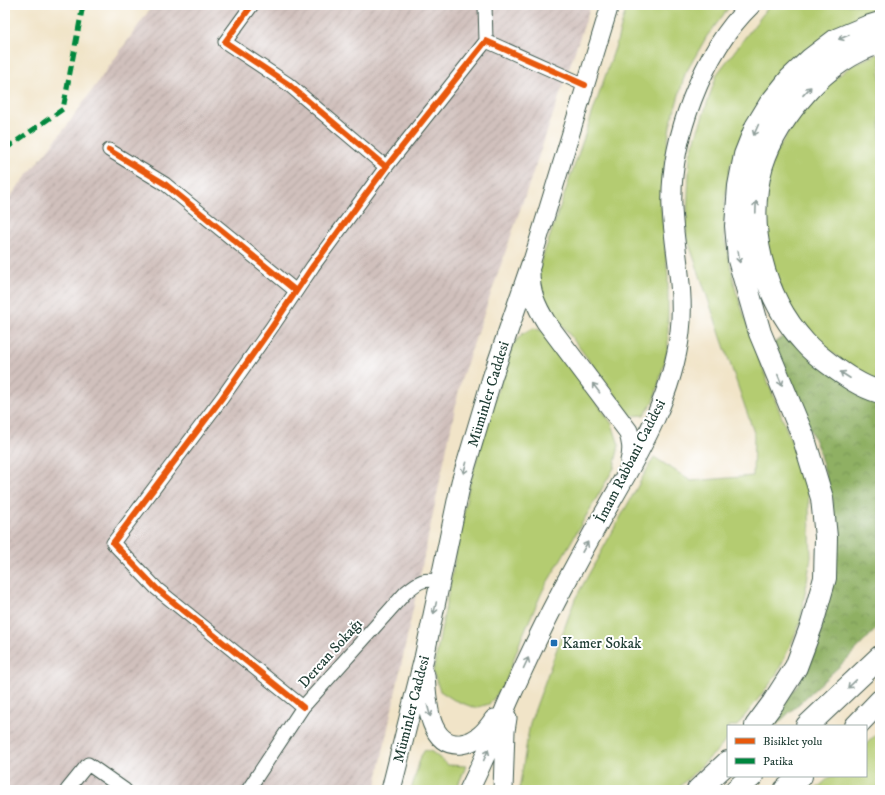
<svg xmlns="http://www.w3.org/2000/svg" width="885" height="795" font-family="'IM FELL DW Pica',serif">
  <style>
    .industrial { fill: url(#industrial-furrows) }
    .grass { fill: #b4cc71; stroke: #6a8452 }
    .forest { fill: url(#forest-crowns); stroke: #57764c }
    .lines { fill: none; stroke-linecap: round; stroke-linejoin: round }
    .minor-casing { stroke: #3e564a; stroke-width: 15 }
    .tertiary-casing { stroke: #3e564a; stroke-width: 19 }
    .secondary-casing { stroke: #3e564a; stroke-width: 21 }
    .motorway-casing { stroke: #3e564a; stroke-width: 24 }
    .minor { stroke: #fff; stroke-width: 13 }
    .tertiary { stroke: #fff; stroke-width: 17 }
    .secondary { stroke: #fff; stroke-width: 19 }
    .motorway { stroke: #fff; stroke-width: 22 }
    .quiet { stroke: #00873e; stroke-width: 5; stroke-dasharray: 10 5; stroke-linecap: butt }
    .cycleway-casing { stroke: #fff; stroke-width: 8 }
    .cycleway { stroke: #e8590c; stroke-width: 6 }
    .oneway { stroke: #8f9e9a }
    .poi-dot { fill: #1f6fb2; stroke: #fff; stroke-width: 1.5 }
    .labels { text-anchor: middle; stroke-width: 4; stroke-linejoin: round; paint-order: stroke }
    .street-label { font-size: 15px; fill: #1f3d34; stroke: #fff }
    .poi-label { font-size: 15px; fill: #1f3d34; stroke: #fff; text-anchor: start }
  </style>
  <defs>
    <pattern id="industrial-furrows" width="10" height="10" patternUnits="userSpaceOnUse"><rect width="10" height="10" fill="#d0c0bc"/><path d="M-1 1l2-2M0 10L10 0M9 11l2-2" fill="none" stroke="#a89d9a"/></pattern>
    <pattern id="forest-crowns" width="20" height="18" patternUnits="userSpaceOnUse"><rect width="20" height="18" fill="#8fb063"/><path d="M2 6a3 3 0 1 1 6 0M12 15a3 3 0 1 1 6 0" fill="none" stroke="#749052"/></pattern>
  </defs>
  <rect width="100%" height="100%" fill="#fff"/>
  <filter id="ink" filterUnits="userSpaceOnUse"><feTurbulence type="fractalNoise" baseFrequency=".025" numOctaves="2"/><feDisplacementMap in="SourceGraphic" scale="8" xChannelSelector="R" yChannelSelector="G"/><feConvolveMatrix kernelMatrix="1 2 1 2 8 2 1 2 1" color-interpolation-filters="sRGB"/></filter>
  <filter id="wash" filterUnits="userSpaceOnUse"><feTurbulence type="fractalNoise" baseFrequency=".012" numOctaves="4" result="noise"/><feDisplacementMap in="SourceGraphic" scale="16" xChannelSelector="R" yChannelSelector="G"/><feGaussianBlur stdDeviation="0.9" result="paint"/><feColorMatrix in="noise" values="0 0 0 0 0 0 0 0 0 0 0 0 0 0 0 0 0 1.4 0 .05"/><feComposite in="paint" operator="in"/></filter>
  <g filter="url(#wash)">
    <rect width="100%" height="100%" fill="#f1e4c8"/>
    <!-- industrial -->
    <path class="industrial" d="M 153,5 L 591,5 L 461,380 L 375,790 L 5,790 L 5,203 L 66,127 Z"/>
    <!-- grass -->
    <path class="grass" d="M 627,5 L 731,5 L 707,36 L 685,74 L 670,126 L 660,198 L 668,276 L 668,349 L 654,401 L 644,415 L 631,416 L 554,314 L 534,282 L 616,45 Z
      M 770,5 L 880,5 L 880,13 L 790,64 L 767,90 L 749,121 L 730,166 L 725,200 L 724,236 L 736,291 L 758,356 L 808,484 L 811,557 L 800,624 L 776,676 L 737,726 L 728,726 L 728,738 L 719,749 L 676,790 L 519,790 L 530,723 L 575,599 L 654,457 L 691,481 L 753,476 L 754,433 L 686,235 L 690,154 L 717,74 Z
      M 880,53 L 880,382 L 856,372 L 808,333 L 788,306 L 766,249 L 766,185 L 774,156 L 807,101 L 852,65 Z
      M 534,328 L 548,333 L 612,424 L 619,445 L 614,468 L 543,590 L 521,639 L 506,681 L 499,692 L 489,704 L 475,708 L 454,700 L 440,691 L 433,672 L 469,486 L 486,426 L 512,346 L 522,334 Z
      M 880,731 L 880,784 L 875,790 L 815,790 L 831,776 L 866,776 L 866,744 Z
      M 425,750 L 432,752 L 448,765 L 466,766 L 456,790 L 411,790 L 421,756 Z"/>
    <!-- forest -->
    <path class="forest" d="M 786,334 L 880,401 L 880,625 L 846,660 L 775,726 L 768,726 L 796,687 L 814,653 L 825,614 L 833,502 L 818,448 L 774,343 Z"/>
  </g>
  <g filter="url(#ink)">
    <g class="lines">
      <defs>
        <path id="minor" d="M 252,5 L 225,42 L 288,84 L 386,167
          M 485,5 L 486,41
          M 109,150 L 165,184 L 296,291
          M 303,707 L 157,589 L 113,543 L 222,398 L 272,327 L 313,266 L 386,167 L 486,41 L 585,85
          M 67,790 L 88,764 L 125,790
          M 248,790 L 303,707 L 406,592 C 421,580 422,579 441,581"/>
        <path id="tertiary" d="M 531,264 L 610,5"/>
        <path id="secondary" d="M 530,272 C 530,292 536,306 546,322 L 628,431 C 632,442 633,450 630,461
          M 425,675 C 427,698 427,747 461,744 C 477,742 486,731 494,719
          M 391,790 L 424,658 L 461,482 L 492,378 L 531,264
          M 469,790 C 484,761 496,730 509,700 C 526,662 544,624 563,588 C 578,560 593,532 609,505 C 640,451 673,395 680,332 C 685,291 674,249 672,208 C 669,141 703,51 751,5
          M 503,790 L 505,731 L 507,718"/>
        <path id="motorway" d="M 880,43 C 853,50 826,70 808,90 C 788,112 771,136 762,165 C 745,225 762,296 805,343 C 811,350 820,357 828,363 C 843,374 861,387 880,392
          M 756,726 L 773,703 L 796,667 L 812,624 L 825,578 L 826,537 L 822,498 L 803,436 L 760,333 L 739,260 L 736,226 L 739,186 L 745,155 L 756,127 L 770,104 L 790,79 L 811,59 L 836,40 L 867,27 L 880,23
          M 807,726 L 880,657
          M 856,726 L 880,701
          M 698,790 L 728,762
          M 736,790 L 752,776
          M 785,790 L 801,776"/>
      </defs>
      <!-- minor casing -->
      <use href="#minor" class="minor-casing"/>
      <!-- tertiary casing -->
      <use href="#tertiary" class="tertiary-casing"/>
      <!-- secondary casing -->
      <use href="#secondary" class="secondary-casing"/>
      <!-- motorway casing -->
      <use href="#motorway" class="motorway-casing"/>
      <!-- minor -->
      <use href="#minor" class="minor"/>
      <!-- tertiary -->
      <use href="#tertiary" class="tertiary"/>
      <!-- secondary -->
      <use href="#secondary" class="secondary"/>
      <!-- motorway -->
      <use href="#motorway" class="motorway"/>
      <!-- quiet -->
      <path class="quiet" d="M 5,149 L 63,109 L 83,5"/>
      <defs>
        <path id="cycleway" d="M 252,5 L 225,42 L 288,84 L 386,167
          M 109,150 L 165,184 L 296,291
          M 303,707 L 157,589 L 113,543 L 222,398 L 272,327 L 313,266 L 386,167 L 486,41 L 585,85"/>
      </defs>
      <!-- cycleway casing -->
      <use href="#cycleway" class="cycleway-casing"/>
      <!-- cycleway -->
      <use href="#cycleway" class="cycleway"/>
    </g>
    <!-- one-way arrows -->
    <defs><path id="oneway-shaft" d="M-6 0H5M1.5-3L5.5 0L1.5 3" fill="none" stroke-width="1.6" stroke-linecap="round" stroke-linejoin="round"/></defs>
    <g class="oneway">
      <use href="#oneway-shaft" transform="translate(844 37) rotate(157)"/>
      <use href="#oneway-shaft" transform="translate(807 91) rotate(-47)"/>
      <use href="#oneway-shaft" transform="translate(756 130) rotate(114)"/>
      <use href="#oneway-shaft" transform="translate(756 207) rotate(-88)"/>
      <use href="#oneway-shaft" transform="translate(739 257) rotate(82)"/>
      <use href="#oneway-shaft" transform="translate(845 375) rotate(-147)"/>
      <use href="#oneway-shaft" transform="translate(780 380) rotate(68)"/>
      <use href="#oneway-shaft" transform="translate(596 388) rotate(-127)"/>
      <use href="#oneway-shaft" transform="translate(465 468) rotate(106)"/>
      <use href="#oneway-shaft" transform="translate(585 547) rotate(-61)"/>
      <use href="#oneway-shaft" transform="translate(435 608) rotate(103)"/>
      <use href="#oneway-shaft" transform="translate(526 663) rotate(-65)"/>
      <use href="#oneway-shaft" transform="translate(852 684) rotate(136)"/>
      <use href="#oneway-shaft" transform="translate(429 711) rotate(75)"/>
      <use href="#oneway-shaft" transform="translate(486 755) rotate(-67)"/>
    </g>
  </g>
  <!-- markers -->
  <rect class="poi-dot" x="550" y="639" width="8" height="8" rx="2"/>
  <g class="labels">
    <!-- street labels -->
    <g class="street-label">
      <text transform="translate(488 394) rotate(-73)" y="5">Müminler Caddesi</text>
      <text transform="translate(630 461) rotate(-63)" y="5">İmam Rabbani Caddesi</text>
      <text transform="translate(330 653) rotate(-48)" y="5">Dercan Sokağı</text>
      <text transform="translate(411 709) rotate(-76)" y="5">Müminler Caddesi</text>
    </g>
    <!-- poi labels -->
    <g class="poi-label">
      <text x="562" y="648">Kamer Sokak</text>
    </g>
  </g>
  <!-- margin -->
  <rect width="885" height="795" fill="none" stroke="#fff" stroke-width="20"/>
  <!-- legend -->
  <rect x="727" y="725" width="140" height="52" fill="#ffffff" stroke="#a5b1ae"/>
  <rect x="735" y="738" width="20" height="6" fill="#e8590c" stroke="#a5b1ae"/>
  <text x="763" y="745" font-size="12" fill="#1f3d34">Bisiklet yolu</text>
  <rect x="735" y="758" width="20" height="6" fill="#00873e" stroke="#a5b1ae"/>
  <text x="763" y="765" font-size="12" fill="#1f3d34">Patika</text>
</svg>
